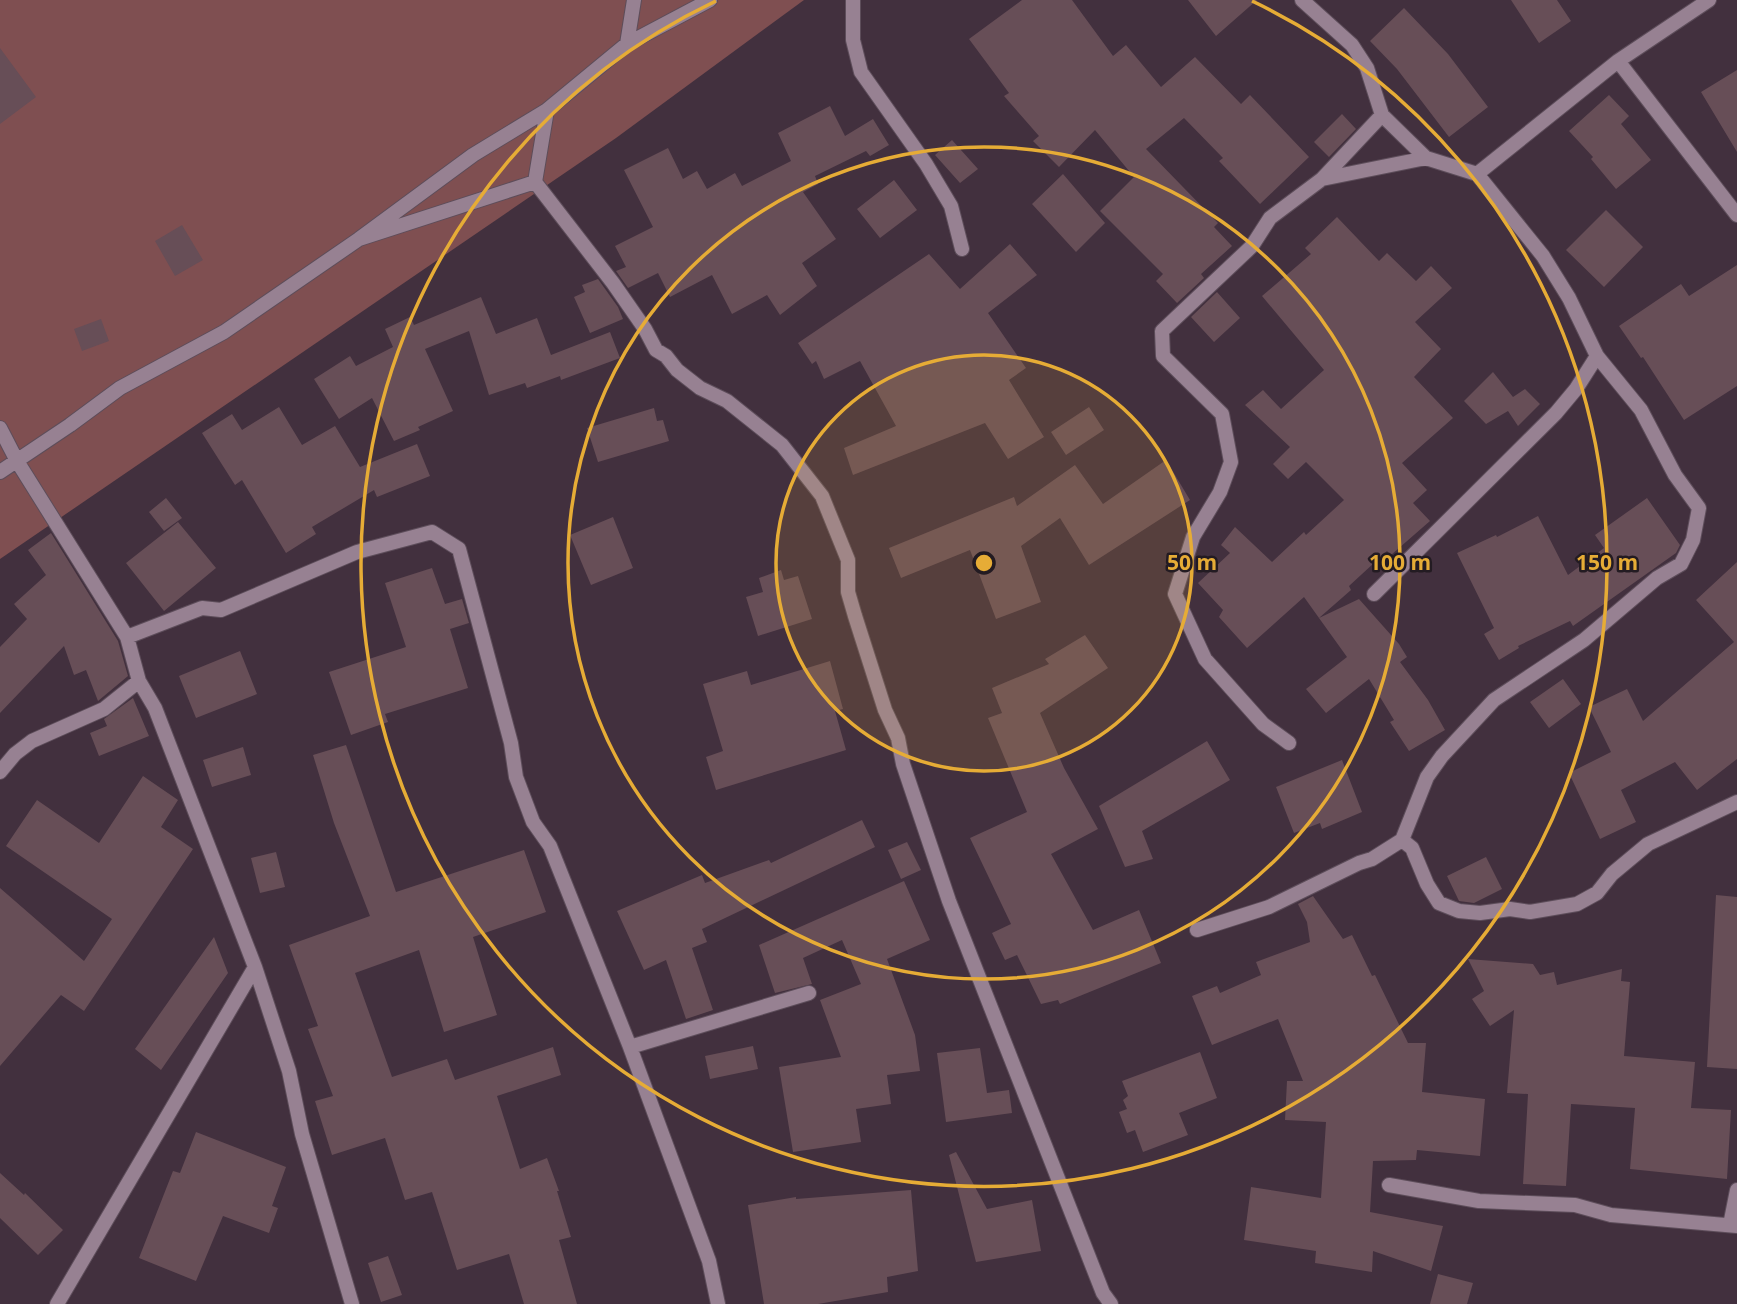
<svg xmlns="http://www.w3.org/2000/svg" width="1737" height="1304" font-family="'Open Sans',sans-serif">
  <style>
    .green { fill: #7f4f51 }
    .building { fill: #674e57 }
    .lines { fill: none; stroke-linecap: round; stroke-linejoin: round }
    .street-casing { stroke: #5d4d5a; stroke-width: 16 }
    .street { stroke: #978192; stroke-width: 14 }
    .ring { fill: none; stroke: #e6ac36; stroke-width: 3.5 }
    .centre { fill: #e6ac36; stroke: #231b22; stroke-width: 3.5 }
    .ring-label { font-size: 21px; text-anchor: middle; font-weight: bold; fill: #e6ac36; stroke: #231b22; stroke-width: 5; stroke-linejoin: round; paint-order: stroke }
  </style>
  <rect width="100%" height="100%" fill="#42303e"/>
  <!-- green -->
  <path class="green" d="M 0,0 L 804,0 L 616,138 L 0,559 Z"/>
  <!-- building -->
  <path class="building" d="M 1022,0 L 1072,0 L 1113,56 L 1126,45 L 1161,87 L 1195,57 L 1241,104 L 1250,95 L 1309,157 L 1260,204 L 1219,161 L 1223,158 L 1184,118 L 1146,149 L 1218,223 L 1214,227 L 1232,246 L 1201,274 L 1204,278 L 1177,303 L 1156,281 L 1163,274 L 1100,211 L 1134,177 L 1095,130 L 1059,167 L 1033,141 L 1039,136 L 1004,96 L 1009,93 L 969,39 Z
    M 1188,0 L 1257,0 L 1216,36 Z
    M 1511,0 L 1557,0 L 1571,21 L 1539,43 Z
    M 1404,8 L 1448,54 L 1488,107 L 1449,137 L 1397,69 L 1370,41 Z
    M 0,48 L 36,97 L 0,124 Z
    M 1737,70 L 1737,152 L 1701,92 Z
    M 1609,95 L 1629,116 L 1621,124 L 1651,160 L 1616,189 L 1591,159 L 1593,157 L 1569,131 Z
    M 830,106 L 845,136 L 873,119 L 889,145 L 870,156 L 866,151 L 815,176 L 818,184 L 803,192 L 836,239 L 802,263 L 817,286 L 780,315 L 767,295 L 732,314 L 712,275 L 670,297 L 658,273 L 628,288 L 616,271 L 626,267 L 615,246 L 653,227 L 624,170 L 668,148 L 683,179 L 697,171 L 707,189 L 735,173 L 742,186 L 791,161 L 778,133 Z
    M 1342,114 L 1356,129 L 1329,157 L 1314,142 Z
    M 952,140 L 978,169 L 960,183 L 935,155 Z
    M 1063,174 L 1105,223 L 1076,252 L 1032,204 Z
    M 894,180 L 917,210 L 880,238 L 857,209 Z
    M 1606,210 L 1643,247 L 1604,287 L 1566,250 Z
    M 1337,217 L 1379,261 L 1387,253 L 1416,281 L 1431,266 L 1452,288 L 1415,322 L 1441,349 L 1414,377 L 1453,418 L 1402,463 L 1427,490 L 1413,503 L 1430,521 L 1391,555 L 1387,551 L 1349,586 L 1351,590 L 1319,618 L 1304,597 L 1247,648 L 1219,617 L 1223,610 L 1198,583 L 1230,553 L 1221,545 L 1235,527 L 1272,562 L 1304,532 L 1306,535 L 1344,500 L 1306,462 L 1288,479 L 1273,464 L 1290,447 L 1245,405 L 1263,390 L 1281,409 L 1324,370 L 1262,296 L 1311,254 L 1305,248 Z
    M 182,225 L 203,260 L 175,276 L 155,241 Z
    M 1010,244 L 1037,275 L 988,313 L 1026,368 L 1009,380 L 1044,437 L 1008,459 L 985,423 L 853,475 L 844,448 L 896,426 L 860,361 L 824,379 L 816,361 L 812,364 L 798,343 L 929,254 L 960,289 Z
    M 1737,265 L 1737,386 L 1684,420 L 1643,357 L 1641,358 L 1619,326 L 1681,284 L 1689,296 Z
    M 598,279 L 618,307 L 623,319 L 590,333 L 574,297 L 585,292 L 582,285 Z
    M 1217,292 L 1240,318 L 1214,342 L 1191,317 Z
    M 481,297 L 496,334 L 537,318 L 551,355 L 610,332 L 620,358 L 561,380 L 560,376 L 527,388 L 525,383 L 489,395 L 469,331 L 425,349 L 453,411 L 418,427 L 420,430 L 394,441 L 372,398 L 339,419 L 314,379 L 350,356 L 356,366 L 393,347 L 385,329 L 410,317 L 414,325 Z
    M 101,319 L 109,341 L 82,351 L 74,329 Z
    M 1493,372 L 1513,397 L 1525,389 L 1540,404 L 1518,426 L 1508,411 L 1486,424 L 1464,401 Z
    M 279,407 L 302,445 L 335,426 L 360,467 L 417,444 L 430,476 L 377,497 L 374,490 L 312,527 L 316,534 L 286,553 L 242,480 L 235,485 L 202,433 L 232,414 L 242,430 Z
    M 1089,407 L 1104,430 L 1066,455 L 1051,432 Z
    M 654,408 L 657,421 L 663,420 L 669,441 L 598,462 L 587,428 Z
    M 1166,460 L 1190,500 L 1089,565 L 1060,518 L 1021,546 L 1041,602 L 996,619 L 970,550 L 901,578 L 889,548 L 1014,497 L 1017,506 L 1075,465 L 1103,504 Z
    M 166,498 L 182,518 L 164,531 L 149,512 Z
    M 1647,498 L 1680,545 L 1676,553 L 1573,626 L 1570,621 L 1518,646 L 1519,648 L 1499,660 L 1484,634 L 1494,628 L 1457,553 L 1496,535 L 1497,537 L 1538,516 L 1568,575 L 1604,548 L 1595,535 Z
    M 613,517 L 633,568 L 591,585 L 570,535 Z
    M 178,522 L 216,568 L 164,611 L 126,563 Z
    M 51,533 L 118,641 L 128,676 L 98,701 L 86,670 L 74,675 L 64,646 L 0,713 L 0,647 L 27,619 L 14,604 L 46,575 L 28,550 Z
    M 1737,562 L 1737,759 L 1697,790 L 1675,762 L 1621,790 L 1636,822 L 1600,839 L 1569,773 L 1611,752 L 1589,707 L 1627,689 L 1643,721 L 1734,642 L 1696,600 Z
    M 432,568 L 445,604 L 462,599 L 469,623 L 450,629 L 468,688 L 385,714 L 388,722 L 351,735 L 329,672 L 406,647 L 385,583 Z
    M 781,570 L 784,580 L 798,576 L 812,619 L 758,636 L 746,597 L 763,592 L 759,578 Z
    M 1359,599 L 1399,644 L 1407,657 L 1400,662 L 1428,700 L 1445,730 L 1409,751 L 1390,722 L 1394,720 L 1369,679 L 1326,713 L 1306,689 L 1347,657 L 1319,618 Z
    M 1085,635 L 1108,668 L 1040,713 L 1064,768 L 1098,829 L 1051,854 L 1093,930 L 1139,910 L 1161,963 L 1060,1004 L 1058,1000 L 1041,1004 L 1017,955 L 1005,960 L 992,933 L 1011,924 L 970,838 L 1027,812 L 988,718 L 1002,713 L 992,688 L 1049,664 L 1045,659 Z
    M 240,651 L 257,694 L 196,718 L 179,676 Z
    M 830,661 L 843,709 L 835,711 L 846,750 L 716,790 L 706,757 L 723,751 L 703,684 L 747,671 L 751,685 Z
    M 1563,679 L 1581,704 L 1549,728 L 1530,702 Z
    M 133,698 L 149,736 L 99,756 L 90,733 L 107,726 L 104,719 Z
    M 1207,741 L 1230,780 L 1142,831 L 1153,859 L 1125,867 L 1099,806 Z
    M 346,745 L 396,892 L 524,850 L 546,912 L 473,937 L 497,1015 L 444,1032 L 419,950 L 355,973 L 392,1077 L 447,1059 L 455,1080 L 553,1047 L 561,1075 L 497,1096 L 520,1169 L 547,1158 L 559,1191 L 557,1191 L 571,1237 L 559,1240 L 577,1304 L 524,1304 L 509,1254 L 457,1270 L 432,1192 L 405,1200 L 385,1138 L 332,1155 L 315,1101 L 333,1096 L 308,1029 L 318,1026 L 289,945 L 370,916 L 334,823 L 313,755 Z
    M 243,747 L 251,775 L 212,787 L 203,760 Z
    M 1342,760 L 1362,812 L 1322,829 L 1320,823 L 1294,833 L 1276,787 Z
    M 143,776 L 178,800 L 161,827 L 193,849 L 84,1011 L 61,995 L 0,1066 L 0,888 L 84,961 L 112,919 L 6,846 L 37,800 L 99,843 Z
    M 862,820 L 875,847 L 702,929 L 707,942 L 692,948 L 713,1010 L 686,1019 L 666,960 L 644,970 L 617,911 L 702,875 L 705,883 L 769,860 L 771,863 Z
    M 907,842 L 921,870 L 901,879 L 888,850 Z
    M 276,852 L 285,887 L 260,893 L 251,858 Z
    M 1486,857 L 1502,889 L 1474,903 L 1459,901 L 1447,876 Z
    M 904,881 L 930,940 L 887,959 L 915,1035 L 920,1071 L 887,1075 L 891,1104 L 856,1109 L 861,1142 L 793,1152 L 779,1067 L 841,1057 L 820,1000 L 861,984 L 842,940 L 803,958 L 812,984 L 775,993 L 759,945 Z
    M 1716,895 L 1737,897 L 1737,1069 L 1707,1067 Z
    M 1313,896 L 1343,939 L 1352,935 L 1372,976 L 1375,975 L 1408,1043 L 1426,1043 L 1422,1092 L 1485,1099 L 1480,1156 L 1417,1150 L 1416,1160 L 1373,1161 L 1370,1212 L 1443,1226 L 1431,1271 L 1373,1251 L 1372,1272 L 1315,1263 L 1316,1251 L 1244,1240 L 1251,1187 L 1321,1198 L 1326,1122 L 1285,1120 L 1287,1081 L 1303,1081 L 1278,1019 L 1212,1045 L 1192,996 L 1217,986 L 1220,993 L 1261,975 L 1256,962 L 1310,942 L 1307,922 L 1298,904 Z
    M 214,937 L 228,973 L 161,1070 L 135,1049 Z
    M 1468,959 L 1533,964 L 1540,975 L 1554,972 L 1557,985 L 1622,969 L 1621,981 L 1630,982 L 1624,1056 L 1695,1062 L 1691,1108 L 1731,1110 L 1727,1179 L 1630,1169 L 1635,1108 L 1571,1104 L 1566,1186 L 1523,1184 L 1528,1094 L 1507,1093 L 1514,1010 L 1490,1026 L 1472,999 L 1484,991 Z
    M 753,1046 L 758,1069 L 710,1079 L 705,1056 Z
    M 980,1048 L 987,1093 L 1009,1090 L 1012,1113 L 946,1122 L 937,1053 Z
    M 1200,1052 L 1217,1098 L 1179,1113 L 1188,1135 L 1143,1152 L 1135,1130 L 1127,1133 L 1119,1112 L 1127,1109 L 1123,1100 L 1128,1096 L 1122,1081 Z
    M 196,1132 L 286,1167 L 272,1206 L 278,1208 L 269,1233 L 223,1216 L 196,1281 L 139,1258 L 173,1171 L 180,1173 Z
    M 956,1152 L 987,1209 L 1032,1200 L 1041,1251 L 976,1262 L 949,1155 Z
    M 0,1173 L 24,1195 L 25,1193 L 63,1230 L 38,1255 L 0,1218 Z
    M 911,1190 L 918,1271 L 887,1277 L 888,1292 L 818,1304 L 764,1304 L 748,1205 L 796,1197 L 796,1199 Z
    M 388,1256 L 402,1295 L 381,1302 L 368,1263 Z
    M 1438,1274 L 1473,1283 L 1467,1304 L 1430,1304 Z"/>
  <g class="lines">
    <defs>
      <path id="street" d="M 853,0 L 853,40 L 861,72 L 926,164 L 951,206 L 962,249
        M 627,44 L 634,0
        M 1618,61 L 1737,215
        M 1477,174 L 1618,61 L 1709,0
        M 1322,179 L 1426,158
        M 535,182 L 547,110
        M 359,239 L 535,182 L 613,283 L 645,329 L 656,350 L 666,356 L 677,370 L 700,388 L 727,401 L 782,445 L 822,496 L 848,560 L 848,592 L 855,616 L 885,710 L 898,738 L 903,764 L 949,901 L 1103,1293 L 1111,1304
        M 0,428 L 17,461 L 127,637 L 139,681 L 155,708 L 255,967 L 289,1071 L 302,1134 L 352,1304
        M 0,472 L 70,425 L 120,388 L 224,332 L 359,239 L 473,155 L 547,110 L 627,44 L 710,0
        M 1374,594 L 1556,413 L 1576,389 L 1597,356
        M 127,637 L 202,608 L 221,610 L 357,552 L 432,532 L 459,549 L 511,743 L 516,777 L 533,822 L 550,846 L 630,1047 L 709,1261 L 718,1304
        M 1289,743 L 1263,724 L 1205,659 L 1175,594 L 1193,537 L 1220,492 L 1231,462 L 1222,414 L 1163,356 L 1162,331 L 1252,246 L 1270,218 L 1322,179 L 1382,115
        M 0,772 L 15,754 L 32,741 L 104,709 L 139,681
        M 1402,840 L 1412,848 L 1427,884 L 1439,903 L 1459,911 L 1480,913 L 1510,909 L 1530,912 L 1577,904 L 1597,893 L 1612,874 L 1648,844 L 1737,802
        M 1197,930 L 1269,907 L 1359,863 L 1372,859 L 1402,840 L 1427,777 L 1442,756 L 1494,700 L 1584,640 L 1657,578 L 1681,564 L 1693,540 L 1699,508 L 1675,475 L 1641,410 L 1597,356 L 1569,298 L 1543,256 L 1477,174 L 1426,158 L 1382,115 L 1367,68 L 1352,45 L 1302,0
        M 630,1047 L 809,993
        M 1389,1185 L 1479,1201 L 1575,1205 L 1611,1215 L 1737,1226
        M 1730,1225 L 1737,1190
        M 57,1304 L 255,967"/>
    </defs>
    <!-- street casing -->
    <use href="#street" class="street-casing"/>
    <!-- street -->
    <use href="#street" class="street"/>
  </g>
  <!-- distance rings -->
  <circle cx="984" cy="563" r="208" fill="#e6ac36" fill-opacity=".12"/>
  <g class="ring">
    <circle cx="984" cy="563" r="208"/>
    <circle cx="984" cy="563" r="416"/>
    <path d="M1252 1A623 623 0 1 1 716 1"/>
  </g>
  <circle cx="984" cy="563" r="10" class="centre"/>
  <g class="ring-label">
    <text x="1192" y="570">50 m</text>
    <text x="1400" y="570">100 m</text>
    <text x="1607" y="570">150 m</text>
  </g>
</svg>
